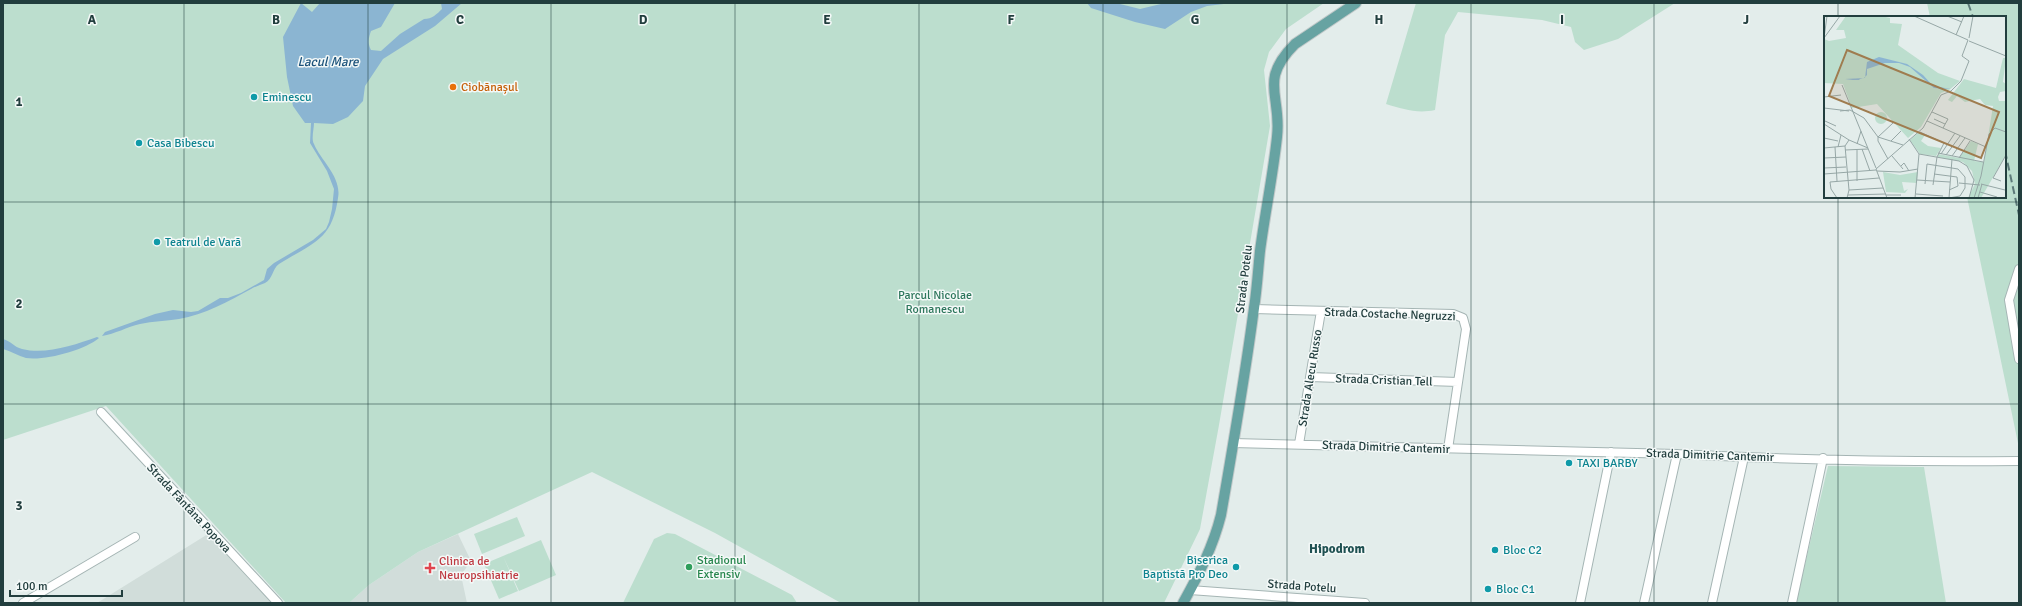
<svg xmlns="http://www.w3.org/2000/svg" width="2022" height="606" font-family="Signika,sans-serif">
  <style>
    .built { fill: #d1ddda }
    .green { fill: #bcdece }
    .water { fill: #8bb5d2 }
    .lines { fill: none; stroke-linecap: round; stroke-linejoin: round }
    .minor-casing { stroke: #a5b5b4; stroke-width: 10 }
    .major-casing { stroke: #c1c9c9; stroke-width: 12 }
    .minor { stroke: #fff; stroke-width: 8 }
    .major { stroke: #67a3a2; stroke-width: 10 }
    .rail { stroke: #5d7a79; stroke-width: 2; stroke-dasharray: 8 4; stroke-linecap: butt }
    .grid { fill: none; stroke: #223e3e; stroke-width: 1; stroke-opacity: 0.55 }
    .food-dot { fill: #e8710a; stroke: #f4f9f8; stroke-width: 1.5 }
    .culture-dot { fill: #0f9aa8; stroke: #f4f9f8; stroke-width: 1.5 }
    .leisure-dot { fill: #2e9e5b; stroke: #f4f9f8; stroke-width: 1.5 }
    .health-dot { fill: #e0444e; stroke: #f4f9f8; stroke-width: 1.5 }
    .labels { text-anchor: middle; stroke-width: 3; stroke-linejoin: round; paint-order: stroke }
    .food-label { font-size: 12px; fill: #c56008; stroke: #f4f9f8; text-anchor: start }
    .culture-label { font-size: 12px; fill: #0d838f; stroke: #f4f9f8; text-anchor: start }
    .street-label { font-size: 12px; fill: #223e3e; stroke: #f4f9f8 }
    .park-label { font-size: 12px; fill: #2c765b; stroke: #f4f9f8 }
    .leisure-label { font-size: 12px; fill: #27864d; stroke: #f4f9f8; text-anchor: start }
    .health-label { font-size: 12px; fill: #be3a42; stroke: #f4f9f8; text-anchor: start }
    .water-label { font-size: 13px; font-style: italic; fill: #1c537b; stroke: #f4f9f8 }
    .neighbourhood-label { font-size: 13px; font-weight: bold; fill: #1e5051; stroke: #f4f9f8 }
    .inset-road { fill: none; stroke: #96a7a6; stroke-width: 1 }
    .view { fill: #9f7c4f; fill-opacity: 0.15; stroke: #9f7c4f; stroke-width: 2 }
    .inset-edge { fill: none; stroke: #223e3e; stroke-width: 2 }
    .grid-label { font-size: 13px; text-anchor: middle; font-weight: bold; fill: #223e3e; stroke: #f4f9f8; stroke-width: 3; stroke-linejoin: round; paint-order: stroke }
  </style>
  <rect width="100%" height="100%" fill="#e3edeb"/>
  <!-- built -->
  <path class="built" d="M 208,534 L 272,603 L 97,603 Z
    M 458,534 L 471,561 L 461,575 L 467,603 L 349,603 L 369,585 L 418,552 Z"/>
  <!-- green -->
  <path class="green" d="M 3,3 L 1324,3 L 1286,29 L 1269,52 L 1264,70 L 1270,126 L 1219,425 L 1200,529 L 1164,603 L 841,603 L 715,533 L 592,472 L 418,552 L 369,585 L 349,603 L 286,603 L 106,406 L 3,440 Z
    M 1416,3 L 1675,3 L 1618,39 L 1584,50 L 1575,42 L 1571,27 L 1542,20 L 1458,12 L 1445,35 L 1435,110 C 1417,114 1403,109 1386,104 Z
    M 1927,3 L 2019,3 L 2019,448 L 1967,197 L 2005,197 L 2005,17 L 1930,17 Z
    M 1828,466 L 1924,467 L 1946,603 L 1796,603 Z
    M 517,517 L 525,536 L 482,554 L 474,534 Z
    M 667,533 L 675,534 L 792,595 L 797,603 L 623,603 L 654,539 Z
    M 541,540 L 556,575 L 519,591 L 503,556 Z
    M 503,556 L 518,591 L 499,599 L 484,564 Z"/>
  <!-- water -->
  <path class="water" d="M 301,3 L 312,12 L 320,3 L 395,3 L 381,27 L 371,31 C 369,37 367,43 371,50 L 381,51 L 400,34 L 424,19 C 432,19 437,14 442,9 L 441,3 L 462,3 L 435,26 L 383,59 L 365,86 L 363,101 L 348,117 L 333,124 L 314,123 C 314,129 311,139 314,144 C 321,161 342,177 338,198 C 332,241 312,243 279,264 C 272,269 273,279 265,283 C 261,285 256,286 251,289 C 229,301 204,315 179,319 C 166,321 153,321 140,324 C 127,327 115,334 102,336 L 105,332 L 155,314 L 173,310 L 191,312 L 198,311 L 220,298 L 228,298 L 241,293 L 264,280 L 267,269 L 274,263 L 313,240 L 326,229 L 329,222 L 332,209 L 334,189 L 327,171 L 310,143 L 311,123 L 305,123 L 293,106 L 287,77 L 283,37 Z
    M 1087,3 L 1116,3 L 1140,9 L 1165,3 L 1232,3 L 1207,6 L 1191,12 L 1165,29 L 1135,22 L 1091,8 Z
    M 97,337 L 99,338 C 85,350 45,361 26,358 C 18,356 11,351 3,349 L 3,339 C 11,341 14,347 22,349 C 46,355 74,345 97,337 Z"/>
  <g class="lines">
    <defs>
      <path id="minor" d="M 2019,269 L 2009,300 L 2019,359
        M 1254,309 L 1453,314 L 1463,318 L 1466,329 L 1448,449
        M 1310,377 L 1458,382
        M 101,412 L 278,603
        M 1233,443 L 1677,454 C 1791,460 1905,462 2019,461
        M 1299,444 L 1321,311
        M 1190,590 L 1365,603
        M 23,603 L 135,537
        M 1580,603 L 1611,452
        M 1644,603 L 1677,454
        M 1712,603 L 1744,457
        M 1792,603 L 1823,458"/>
      <path id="major" d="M 1183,603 C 1199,574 1213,547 1221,515 C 1233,446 1245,377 1254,308 C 1257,289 1258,270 1260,251 C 1265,213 1273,175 1277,137 C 1282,95 1258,81 1295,44 L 1356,3"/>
    </defs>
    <!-- minor casing -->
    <use href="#minor" class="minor-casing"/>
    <!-- major casing -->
    <use href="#major" class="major-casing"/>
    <!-- minor -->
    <use href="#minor" class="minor"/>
    <!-- major -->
    <use href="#major" class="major"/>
    <!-- rail -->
    <path class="rail" d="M 1968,3 L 1973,17
      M 2005,151 L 2019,215"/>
  </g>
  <!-- grid -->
  <path class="grid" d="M 184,3 L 184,603M 368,3 L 368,603M 551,3 L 551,603M 735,3 L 735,603M 919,3 L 919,603M 1103,3 L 1103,603M 1287,3 L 1287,603M 1471,3 L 1471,603M 1654,3 L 1654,603M 1838,3 L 1838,17M 1838,197 L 1838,603M 3,202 L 2019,202M 3,404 L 2019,404"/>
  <!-- markers -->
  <circle class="food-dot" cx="453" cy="87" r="4"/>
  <g class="culture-dot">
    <circle cx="254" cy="97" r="4"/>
    <circle cx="139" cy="143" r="4"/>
    <circle cx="157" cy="242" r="4"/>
    <circle cx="1569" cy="463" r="4"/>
    <circle cx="1495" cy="550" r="4"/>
    <circle cx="1236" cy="567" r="4"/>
    <circle cx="1488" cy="589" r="4"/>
  </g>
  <circle class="leisure-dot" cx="689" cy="567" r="4"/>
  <path class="health-dot" d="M428 562h4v4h4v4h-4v4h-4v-4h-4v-4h4z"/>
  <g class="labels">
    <!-- food labels -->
    <g class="food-label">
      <text x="461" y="91">Ciobănașul</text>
    </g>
    <!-- culture labels -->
    <g class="culture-label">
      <text x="262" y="101">Eminescu</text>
      <text x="147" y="147">Casa Bibescu</text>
      <text x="165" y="246">Teatrul de Vară</text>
      <text x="1577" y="467">TAXI BARBY</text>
      <text x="1503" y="554">Bloc C2</text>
      <text x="1228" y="564" text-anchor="end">Biserica<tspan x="1228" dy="14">Baptistă Pro Deo</tspan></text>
      <text x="1496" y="593">Bloc C1</text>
    </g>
    <!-- street labels -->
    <g class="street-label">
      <text transform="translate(1244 279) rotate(-83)" y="4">Strada Potelu</text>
      <text transform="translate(1390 314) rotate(2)" y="4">Strada Costache Negruzzi</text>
      <text transform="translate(1310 378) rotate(-81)" y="4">Strada Alecu Russo</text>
      <text transform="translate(1384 380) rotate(2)" y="4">Strada Cristian Tell</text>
      <text transform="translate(1386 447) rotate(2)" y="4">Strada Dimitrie Cantemir</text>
      <text transform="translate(1710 455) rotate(2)" y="4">Strada Dimitrie Cantemir</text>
      <text transform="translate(189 508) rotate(47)" y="4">Strada Fântâna Popova</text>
      <text transform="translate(1302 586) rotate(4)" y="4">Strada Potelu</text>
    </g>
    <!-- park labels -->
    <g class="park-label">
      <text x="935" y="299">Parcul Nicolae<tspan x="935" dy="14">Romanescu</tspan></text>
    </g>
    <!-- leisure labels -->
    <g class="leisure-label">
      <text x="697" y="564">Stadionul<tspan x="697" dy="14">Extensiv</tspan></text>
    </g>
    <!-- health labels -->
    <g class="health-label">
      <text x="439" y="565">Clinica de<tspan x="439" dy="14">Neuropsihiatrie</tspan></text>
    </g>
    <!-- water labels -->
    <g class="water-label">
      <text x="328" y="66">Lacul Mare</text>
    </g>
    <!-- neighbourhood labels -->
    <g class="neighbourhood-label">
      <text x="1337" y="553">Hipodrom</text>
    </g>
  </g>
  <!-- overview -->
  <g transform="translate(1824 16)">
    <rect width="182" height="182" fill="#e3edeb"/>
    <path d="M 22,0 L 57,0 L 66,2 L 66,7 L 78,8 L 74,29 L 114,57 L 136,65 L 125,74 L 117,77 L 97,111 L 84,122 L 53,88 L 28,92 L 19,68 L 0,67 L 0,23 L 5,25 L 22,22 L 20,14 L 12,14 ZM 179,42 L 182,42 L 179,66 L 182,68 L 182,75 L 176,76 L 174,81 L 175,85 L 182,85 L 182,139 L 157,182 L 144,182 L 151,168 L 148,155 L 139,146 L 114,141 L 114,138 L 135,142 L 147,125 L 154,128 L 150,145 L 160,146 L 169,90 L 161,89 L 156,83 L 141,86 L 133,80 L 128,86 L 124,84 L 140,63 L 172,72 ZM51 102a6 6 0 1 1 12 0a6 6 0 1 1-12 0ZM 95,116 L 101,119 L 97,125 L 104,130 L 117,132 L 112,140 L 96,138 L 86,124 ZM 59,156 L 76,159 L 94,156 L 93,167 L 78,166 L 80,175 L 84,173 L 81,177 L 62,176 Z" fill="#bcdece"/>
    <path d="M 55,41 L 83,48 L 99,59 L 109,70 L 127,73 L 110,72 L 86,51 L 75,47 L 61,47 L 43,53 L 43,59 L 40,62 L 36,63 L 35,64 L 29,64 L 21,63 L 41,62 L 43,46 Z" fill="#8bb5d2"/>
    <path class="inset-road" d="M 90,0 L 144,24M 123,0 L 138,6M 132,19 L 140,0M 0,22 L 16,0M 0,22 L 3,0M 145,22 L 149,0M 145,25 L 182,40M 18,69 L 52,152M 0,81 L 17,79M 0,92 L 25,95M 16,95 L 26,94 L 40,102 L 54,121 L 54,125 L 64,143M 108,96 L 124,103 L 119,112M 110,103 L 121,108M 1,105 L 12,110M 103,105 L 162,131M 0,108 L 25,124 L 44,132M 96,116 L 120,127 L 113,141 L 109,169M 54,121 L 79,129M 54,121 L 69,107M 0,122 L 14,125M 85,123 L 95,138 L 91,182M 67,125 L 77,115M 33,128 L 37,115M 11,131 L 13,165M 14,131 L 17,119M 0,132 L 21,130M 38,133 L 46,155M 21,134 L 44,133M 114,137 L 159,146M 95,138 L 135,145 L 143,150 L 150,164 L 145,182M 117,138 L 131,117M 122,139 L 136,120M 68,140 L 79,153M 128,140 L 141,122M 0,142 L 22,141M 135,142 L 146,125M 77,150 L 80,147 L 85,155M 0,152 L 22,151M 53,155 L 76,156 L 94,153M 0,158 L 52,154M 110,158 L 133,161 L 134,170 L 125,174M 93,164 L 126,166M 33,165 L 33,134M 177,165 L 169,162 L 182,139M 135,167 L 156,169M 101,168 L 103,148 L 134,153 L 141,161 L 141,172 L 136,180 L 125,182M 157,168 L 181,174M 25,174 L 59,172M 156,176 L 173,181M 92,178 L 119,180M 24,179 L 62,178M 62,179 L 77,179M 13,182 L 7,173 L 6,166 L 55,162M 23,182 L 25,174 L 21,130 L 25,124M 63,182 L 52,153 L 99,112 L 117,79 L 127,75 L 137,65 L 145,45 L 138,40 L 144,24M 125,182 L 128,143M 150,182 L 157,160 L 165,118 L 171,112 L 182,116M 154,182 L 158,168"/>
    <path class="view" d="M 23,34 L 175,96 L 157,142 L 5,80 Z"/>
    <rect width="182" height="182" class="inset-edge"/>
  </g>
  <g class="grid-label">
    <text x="92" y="24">A</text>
    <text x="276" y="24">B</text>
    <text x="460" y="24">C</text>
    <text x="643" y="24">D</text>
    <text x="827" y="24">E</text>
    <text x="1011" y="24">F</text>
    <text x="1195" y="24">G</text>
    <text x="1379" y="24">H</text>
    <text x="1562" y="24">I</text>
    <text x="1746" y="24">J</text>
    <text x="19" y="106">1</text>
    <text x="19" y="308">2</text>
    <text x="19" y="510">3</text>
  </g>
  <!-- border -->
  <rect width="2022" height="606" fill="none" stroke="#223e3e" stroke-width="8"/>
  <!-- scale -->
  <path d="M10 590v6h112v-6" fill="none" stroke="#223e3e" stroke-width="2"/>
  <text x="16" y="590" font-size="12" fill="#223e3e" stroke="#f4f9f8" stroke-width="3" paint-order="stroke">100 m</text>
</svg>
